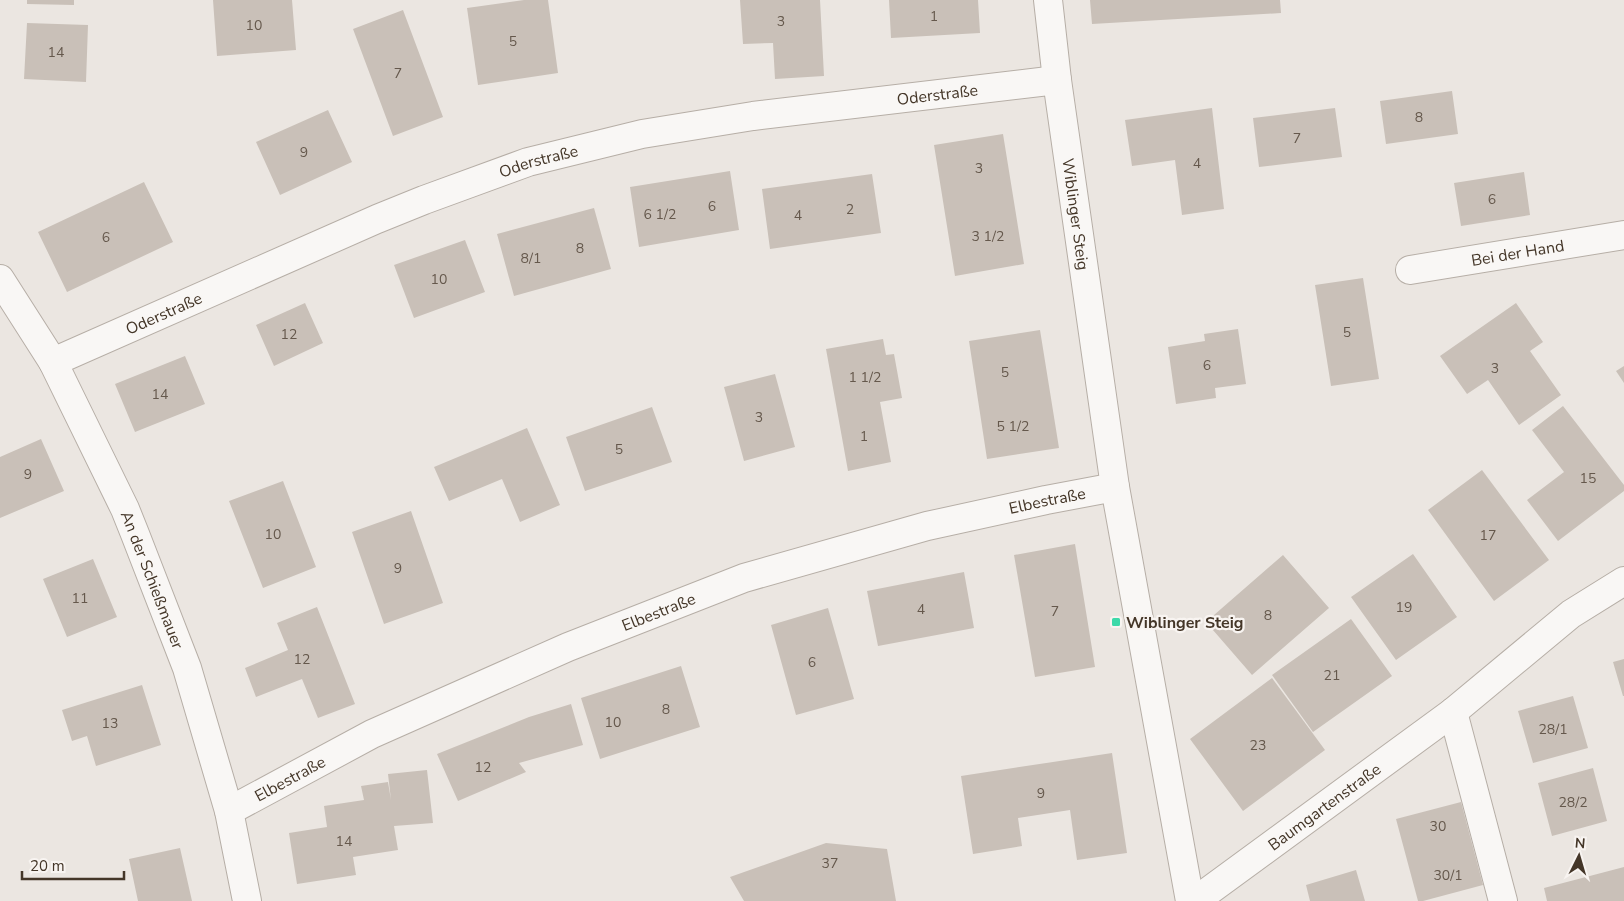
<svg xmlns="http://www.w3.org/2000/svg" width="1624" height="901" font-family="'Nunito Sans',sans-serif">
  <style>
    .building { fill: #c9c0b8 }
    .lines { fill: none; stroke-linecap: round; stroke-linejoin: round }
    .minor-casing { stroke: #b6aea6; stroke-width: 30 }
    .minor { stroke: #f9f7f5; stroke-width: 28 }
    .poi-dot { fill: #3dd9a9; stroke: #f8f4f1; stroke-width: 2 }
    .labels { text-anchor: middle; stroke-width: 4.5; stroke-linejoin: round; paint-order: stroke }
    .number-label { font-size: 14px; fill: #65584c }
    .street-label { font-size: 16px; fill: #443628; stroke: #f8f4f1 }
    .poi-label { font-size: 16px; font-weight: bold; fill: #443628; stroke: #f8f4f1; text-anchor: start }
  </style>
  <rect width="100%" height="100%" fill="#ebe6e1"/>
  <!-- building -->
  <path class="building" d="M 27,0 L 74,0 L 74,5 L 27,4 Z
    M 213,0 L 292,0 L 296,50 L 217,56 Z
    M 524,0 L 548,0 L 558,73 L 478,85 L 467,8 Z
    M 740,0 L 820,0 L 824,76 L 775,79 L 773,43 L 743,44 Z
    M 889,0 L 978,0 L 980,33 L 891,38 Z
    M 1090,0 L 1280,0 L 1281,13 L 1092,24 Z
    M 403,10 L 443,117 L 393,136 L 353,29 Z
    M 27,23 L 88,25 L 86,82 L 24,79 Z
    M 1452,91 L 1458,134 L 1386,144 L 1380,101 Z
    M 1212,108 L 1224,209 L 1182,215 L 1175,160 L 1132,166 L 1125,120 Z
    M 1335,108 L 1342,157 L 1259,167 L 1253,118 Z
    M 328,110 L 352,162 L 280,195 L 256,142 Z
    M 1003,134 L 1024,264 L 955,276 L 934,145 Z
    M 730,171 L 739,230 L 639,247 L 630,187 Z
    M 1524,172 L 1530,215 L 1461,226 L 1454,183 Z
    M 872,174 L 881,233 L 770,249 L 762,189 Z
    M 144,182 L 173,242 L 67,292 L 38,232 Z
    M 594,208 L 611,269 L 514,296 L 497,234 Z
    M 465,240 L 485,292 L 414,318 L 394,265 Z
    M 1363,278 L 1379,379 L 1331,386 L 1315,285 Z
    M 305,303 L 323,343 L 274,366 L 256,325 Z
    M 1516,303 L 1543,342 L 1530,351 L 1561,395 L 1519,425 L 1488,380 L 1467,394 L 1440,356 Z
    M 1238,329 L 1246,384 L 1215,388 L 1216,398 L 1176,404 L 1168,347 L 1205,341 L 1204,334 Z
    M 1040,330 L 1059,448 L 987,459 L 969,341 Z
    M 883,339 L 886,355 L 894,354 L 902,398 L 880,402 L 891,462 L 848,471 L 826,349 Z
    M 185,356 L 205,404 L 135,432 L 115,384 Z
    M 1624,366 L 1624,383 L 1616,371 Z
    M 775,374 L 795,447 L 744,461 L 724,387 Z
    M 1563,406 L 1624,485 L 1624,491 L 1558,541 L 1527,500 L 1564,472 L 1532,430 Z
    M 652,407 L 672,462 L 585,491 L 566,437 Z
    M 527,428 L 560,505 L 520,522 L 502,479 L 449,501 L 434,467 Z
    M 41,439 L 64,491 L 0,518 L 0,457 Z
    M 1482,470 L 1549,560 L 1494,601 L 1428,510 Z
    M 283,481 L 316,567 L 263,588 L 229,501 Z
    M 411,511 L 443,603 L 384,624 L 352,532 Z
    M 1075,544 L 1095,667 L 1035,677 L 1014,555 Z
    M 1413,554 L 1457,617 L 1396,660 L 1351,597 Z
    M 1283,555 L 1329,608 L 1252,675 L 1206,622 Z
    M 93,559 L 117,617 L 67,637 L 43,579 Z
    M 964,572 L 974,628 L 878,646 L 867,591 Z
    M 317,607 L 355,704 L 318,718 L 302,679 L 256,697 L 245,668 L 288,650 L 277,623 Z
    M 828,608 L 854,699 L 796,715 L 771,625 Z
    M 1351,619 L 1392,676 L 1313,732 L 1272,675 Z
    M 1624,659 L 1624,696 L 1623,696 L 1613,662 Z
    M 681,666 L 700,727 L 600,759 L 581,698 Z
    M 1272,678 L 1325,750 L 1243,811 L 1190,739 Z
    M 142,685 L 161,745 L 96,766 L 87,736 L 72,741 L 62,710 Z
    M 1573,696 L 1588,748 L 1533,763 L 1518,711 Z
    M 571,704 L 583,745 L 519,763 L 526,772 L 458,801 L 437,754 L 529,717 Z
    M 1112,753 L 1127,853 L 1077,860 L 1070,810 L 1018,818 L 1022,846 L 973,854 L 961,776 Z
    M 1593,768 L 1607,821 L 1552,836 L 1538,783 Z
    M 427,770 L 433,823 L 394,826 L 398,850 L 353,857 L 356,875 L 297,884 L 289,833 L 327,827 L 324,806 L 364,800 L 361,786 L 388,782 L 391,800 L 388,774 Z
    M 1461,802 L 1483,885 L 1423,901 L 1418,901 L 1396,819 Z
    M 826,843 L 887,849 L 896,901 L 744,901 L 730,877 Z
    M 180,848 L 192,901 L 138,901 L 129,859 Z
    M 1624,867 L 1624,901 L 1547,901 L 1544,888 Z
    M 1356,870 L 1365,901 L 1310,901 L 1306,885 Z"/>
  <g class="lines">
    <defs>
      <g id="minor">
        <path id="s1" d="M 1048,0 L 1057,80 L 1115,487 L 1190,901"/>
        <path id="s2" d="M 1410,270 L 1624,235"/>
        <path id="s3" d="M 0,279 L 53,362 L 125,509 L 135,534 L 187,668 L 229,811 L 247,901"/>
        <path id="s4" d="M 53,362 L 377,219 L 424,200 L 528,162 L 642,134 L 753,116 L 1057,80"/>
        <path d="M 1453,712 L 1503,901"/>
        <path id="s5" d="M 229,811 L 372,734 L 568,647 L 744,578 L 927,526 L 1046,500 L 1115,487"/>
        <path id="s6" d="M 1195,901 L 1453,712 L 1571,614 L 1624,581"/>
      </g>
    </defs>
    <!-- minor casing -->
    <use href="#minor" class="minor-casing"/>
    <!-- minor -->
    <use href="#minor" class="minor"/>
  </g>
  <!-- markers -->
  <rect class="poi-dot" x="1111" y="617" width="10" height="10" rx="2.5"/>
  <g class="labels">
    <!-- number labels -->
    <g class="number-label">
      <text x="934" y="21">1</text>
      <text x="781" y="26">3</text>
      <text x="254" y="30">10</text>
      <text x="513" y="46">5</text>
      <text x="56" y="57">14</text>
      <text x="398" y="78">7</text>
      <text x="1419" y="122">8</text>
      <text x="1297" y="143">7</text>
      <text x="304" y="157">9</text>
      <text x="1197" y="168">4</text>
      <text x="979" y="173">3</text>
      <text x="1492" y="204">6</text>
      <text x="712" y="211">6</text>
      <text x="850" y="214">2</text>
      <text x="660" y="219">6 1/2</text>
      <text x="798" y="220">4</text>
      <text x="988" y="241">3 1/2</text>
      <text x="106" y="242">6</text>
      <text x="580" y="253">8</text>
      <text x="531" y="263">8/1</text>
      <text x="439" y="284">10</text>
      <text x="1347" y="337">5</text>
      <text x="289" y="339">12</text>
      <text x="1207" y="370">6</text>
      <text x="1495" y="373">3</text>
      <text x="1005" y="377">5</text>
      <text x="865" y="382">1 1/2</text>
      <text x="160" y="399">14</text>
      <text x="759" y="422">3</text>
      <text x="1013" y="431">5 1/2</text>
      <text x="864" y="441">1</text>
      <text x="619" y="454">5</text>
      <text x="28" y="479">9</text>
      <text x="1588" y="483">15</text>
      <text x="273" y="539">10</text>
      <text x="1488" y="540">17</text>
      <text x="398" y="573">9</text>
      <text x="80" y="603">11</text>
      <text x="1404" y="612">19</text>
      <text x="921" y="614">4</text>
      <text x="1055" y="616">7</text>
      <text x="1268" y="620">8</text>
      <text x="302" y="664">12</text>
      <text x="812" y="667">6</text>
      <text x="1332" y="680">21</text>
      <text x="666" y="714">8</text>
      <text x="613" y="727">10</text>
      <text x="110" y="728">13</text>
      <text x="1553" y="734">28/1</text>
      <text x="1258" y="750">23</text>
      <text x="483" y="772">12</text>
      <text x="1041" y="798">9</text>
      <text x="1573" y="807">28/2</text>
      <text x="1438" y="831">30</text>
      <text x="344" y="846">14</text>
      <text x="830" y="868">37</text>
      <text x="1448" y="880">30/1</text>
    </g>
    <!-- street labels -->
    <g class="street-label">
      <text dy="6" stroke="none"><textPath href="#s4" startOffset="931">Oderstraße</textPath></text>
      <text dy="6" stroke="none"><textPath href="#s4" startOffset="526">Oderstraße</textPath></text>
      <text dy="6" stroke="none"><textPath href="#s1" startOffset="216">Wiblinger Steig</textPath></text>
      <text dy="6" stroke="none"><textPath href="#s2" startOffset="109">Bei der Hand</textPath></text>
      <text dy="6" stroke="none"><textPath href="#s4" startOffset="121">Oderstraße</textPath></text>
      <text dy="6" stroke="none"><textPath href="#s5" startOffset="879">Elbestraße</textPath></text>
      <text dy="6" stroke="none"><textPath href="#s3" startOffset="338">An der Schießmauer</textPath></text>
      <text dy="6" stroke="none"><textPath href="#s5" startOffset="474">Elbestraße</textPath></text>
      <text dy="6" stroke="none"><textPath href="#s5" startOffset="69">Elbestraße</textPath></text>
      <text dy="6" stroke="none"><textPath href="#s6" startOffset="160">Baumgartenstraße</textPath></text>
    </g>
    <!-- poi labels -->
    <g class="poi-label">
      <text x="1126" y="628">Wiblinger Steig</text>
    </g>
  </g>
  <!-- north arrow -->
  <g transform="translate(1579 856) rotate(5)" stroke="#f8f4f1" stroke-width="4" paint-order="stroke">
  <path d="M0-4L9 19L0 12L-9 19Z" fill="#443628"/>
  <text y="-8" font-size="14" font-weight="bold" text-anchor="middle" fill="#443628">N</text>
  </g>
  <!-- scale -->
  <path d="M22 871v8h102v-8" fill="none" stroke="#443628" stroke-width="2.5"/>
  <text x="30" y="871" font-size="15" fill="#443628" stroke="#f8f4f1" stroke-width="4" paint-order="stroke">20 m</text>
</svg>
